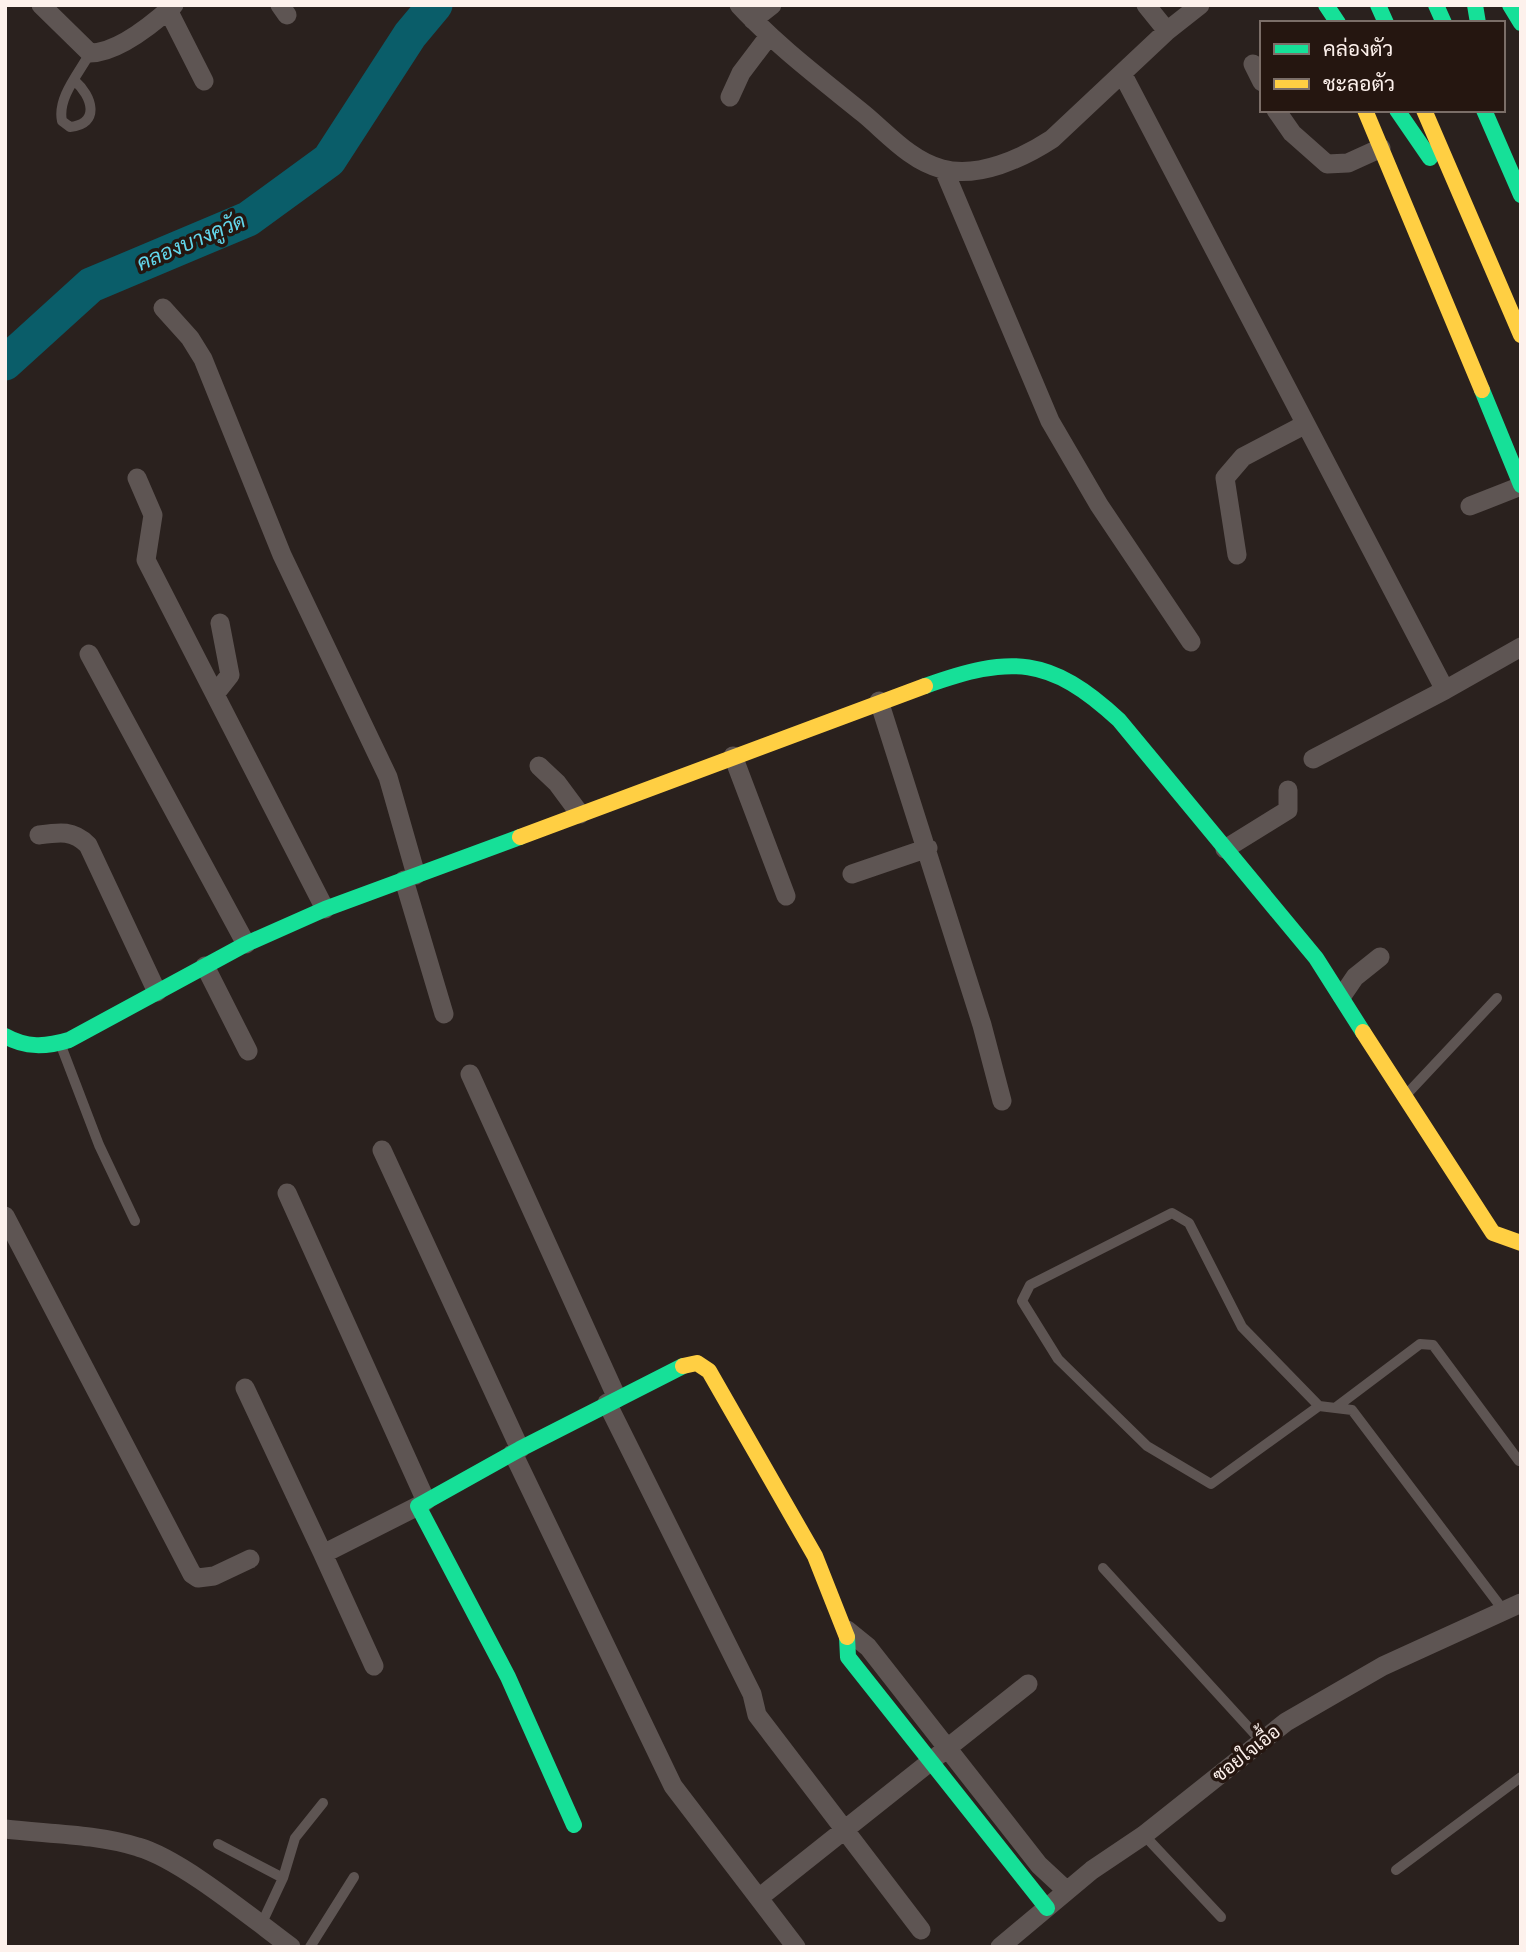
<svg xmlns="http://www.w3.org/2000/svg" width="1526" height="1952" font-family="'Source Sans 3',Sarabun,sans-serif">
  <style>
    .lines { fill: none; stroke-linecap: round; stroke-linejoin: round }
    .river { stroke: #0a5d69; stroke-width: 35 }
    .lane { stroke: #5e5553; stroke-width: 10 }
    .street { stroke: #5e5553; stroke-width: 19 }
    .fast { stroke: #16e098; stroke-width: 16 }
    .slow { stroke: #ffcf43; stroke-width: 16 }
    .labels { text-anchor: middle; stroke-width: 7; stroke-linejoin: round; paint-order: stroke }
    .street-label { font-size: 19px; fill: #fdf1ec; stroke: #251610 }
    .water-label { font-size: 21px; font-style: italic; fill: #62d6eb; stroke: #251610 }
  </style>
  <rect width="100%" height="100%" fill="#2a211e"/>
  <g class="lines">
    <!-- river -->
    <path class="river" d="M 5,363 L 91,285 L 248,219 L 329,160 L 410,35 L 435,5"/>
    <!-- lane -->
    <path class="lane" d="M 75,81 C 92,96 101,124 70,127 L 62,121 C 57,98 79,73 90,53
      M 60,1043 L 99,1145 L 135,1221
      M 1406,1095 L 1497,998
      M 1319,1406 L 1242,1327 L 1189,1223 L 1172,1213 L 1030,1285 L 1022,1301 L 1058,1359 L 1147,1446 L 1211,1484 L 1319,1406 L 1352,1410 L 1504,1611
      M 1335,1408 L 1420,1344 L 1433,1345 L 1519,1461
      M 1103,1568 L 1261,1741
      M 1144,1835 L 1221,1917
      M 218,1844 L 283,1878
      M 1396,1870 L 1521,1777
      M 261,1925 L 283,1878 L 295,1838 L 323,1803
      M 310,1947 L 354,1877"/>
    <!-- street -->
    <path class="street" d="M 41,5 L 90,53 C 118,53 154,23 174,5
      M 280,5 L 287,15
      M 739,5 C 777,46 821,79 864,114 C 888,134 911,161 942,169 C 978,179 1023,158 1052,139 L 1167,31 L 1200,5
      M 1146,5 L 1167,31
      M 168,10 L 204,81
      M 753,20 L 772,5
      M 1253,64 L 1262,82
      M 1123,75 L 1445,690 L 1313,759
      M 730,97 L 741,73 L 769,36
      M 1276,110 L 1292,133 L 1327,164 L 1348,163 L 1381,148
      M 944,170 L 1050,421 L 1099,505 L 1191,642
      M 163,308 L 190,338 L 203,359 L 282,555 L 388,777 L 416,875
      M 137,478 L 153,515 L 146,560 L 325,909
      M 1470,506 L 1521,486
      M 1237,555 L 1225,478 L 1243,457 L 1304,425
      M 89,654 L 246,944
      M 1445,690 L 1521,647
      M 215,694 L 230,675 L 220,623
      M 879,701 L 982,1025 L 1002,1101
      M 733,756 L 786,896
      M 539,766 L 557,783 L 580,814
      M 39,835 C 60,832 73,830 88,845 L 157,992
      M 1225,849 L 1288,810 L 1288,790
      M 852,874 L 928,848
      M 404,880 L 444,1014
      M 205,966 L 248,1051
      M 1342,996 L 1355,977 L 1380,957
      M 470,1074 L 617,1398
      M 382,1150 L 520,1449
      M 287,1193 L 426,1501
      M 5,1216 L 192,1574 L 198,1578 L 214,1576 L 250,1559
      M 245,1388 L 323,1554 L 418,1506
      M 607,1403 L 752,1694 L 757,1715 L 921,1930
      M 513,1453 L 673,1786 L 796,1947
      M 323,1554 L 374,1666
      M 847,1630 L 868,1647 L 1039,1865 L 1067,1891
      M 5,1829 C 49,1834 96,1834 138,1847 C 181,1859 253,1919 291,1947
      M 760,1897 L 1028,1684
      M 1000,1947 L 1092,1870 L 1144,1835 L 1286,1722 L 1383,1666 L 1521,1603"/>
    <!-- fast -->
    <path class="fast" d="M 1326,5 L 1338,23
      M 1378,5 L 1386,23
      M 1436,5 L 1444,23
      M 1475,5 L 1478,23
      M 1510,5 L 1521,23
      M 1397,110 L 1430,158
      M 1484,110 L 1521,195
      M 1482,390 L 1521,485
      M 925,686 C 1011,655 1050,656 1119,720 L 1316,958 L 1363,1032
      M 5,1036 C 26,1048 46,1047 69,1040 L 246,944 L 325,909 L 520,837
      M 847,1637 L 848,1657 L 1047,1908
      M 574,1825 L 508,1677 L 418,1506 L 520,1449 L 683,1366"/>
    <!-- slow -->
    <path class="slow" d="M 1365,110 L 1482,390
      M 1424,110 L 1521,335
      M 520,837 L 925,686
      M 1363,1032 L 1493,1233 L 1521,1243
      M 683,1366 L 697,1363 L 709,1371 L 815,1556 L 847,1637"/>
  </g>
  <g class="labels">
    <!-- street labels -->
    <g class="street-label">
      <text transform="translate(1246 1753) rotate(-38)" y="7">ซอยใจเอื้อ</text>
    </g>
    <!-- water labels -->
    <g class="water-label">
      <text transform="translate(191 242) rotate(-23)" y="7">คลองบางคูวัด</text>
    </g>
  </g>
  <!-- border -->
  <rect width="1526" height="1952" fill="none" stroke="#fdf1ec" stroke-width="14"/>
  <!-- legend -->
  <rect x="1260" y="21" width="245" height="91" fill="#251610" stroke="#7b6e68" stroke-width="2"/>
  <rect x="1274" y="44" width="35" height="10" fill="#16e098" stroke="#7b6e68" stroke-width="2"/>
  <text x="1323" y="56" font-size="21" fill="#fdf1ec">คล่องตัว</text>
  <rect x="1274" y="79" width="35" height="10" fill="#ffcf43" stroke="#7b6e68" stroke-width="2"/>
  <text x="1323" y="91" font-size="21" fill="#fdf1ec">ชะลอตัว</text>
</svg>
